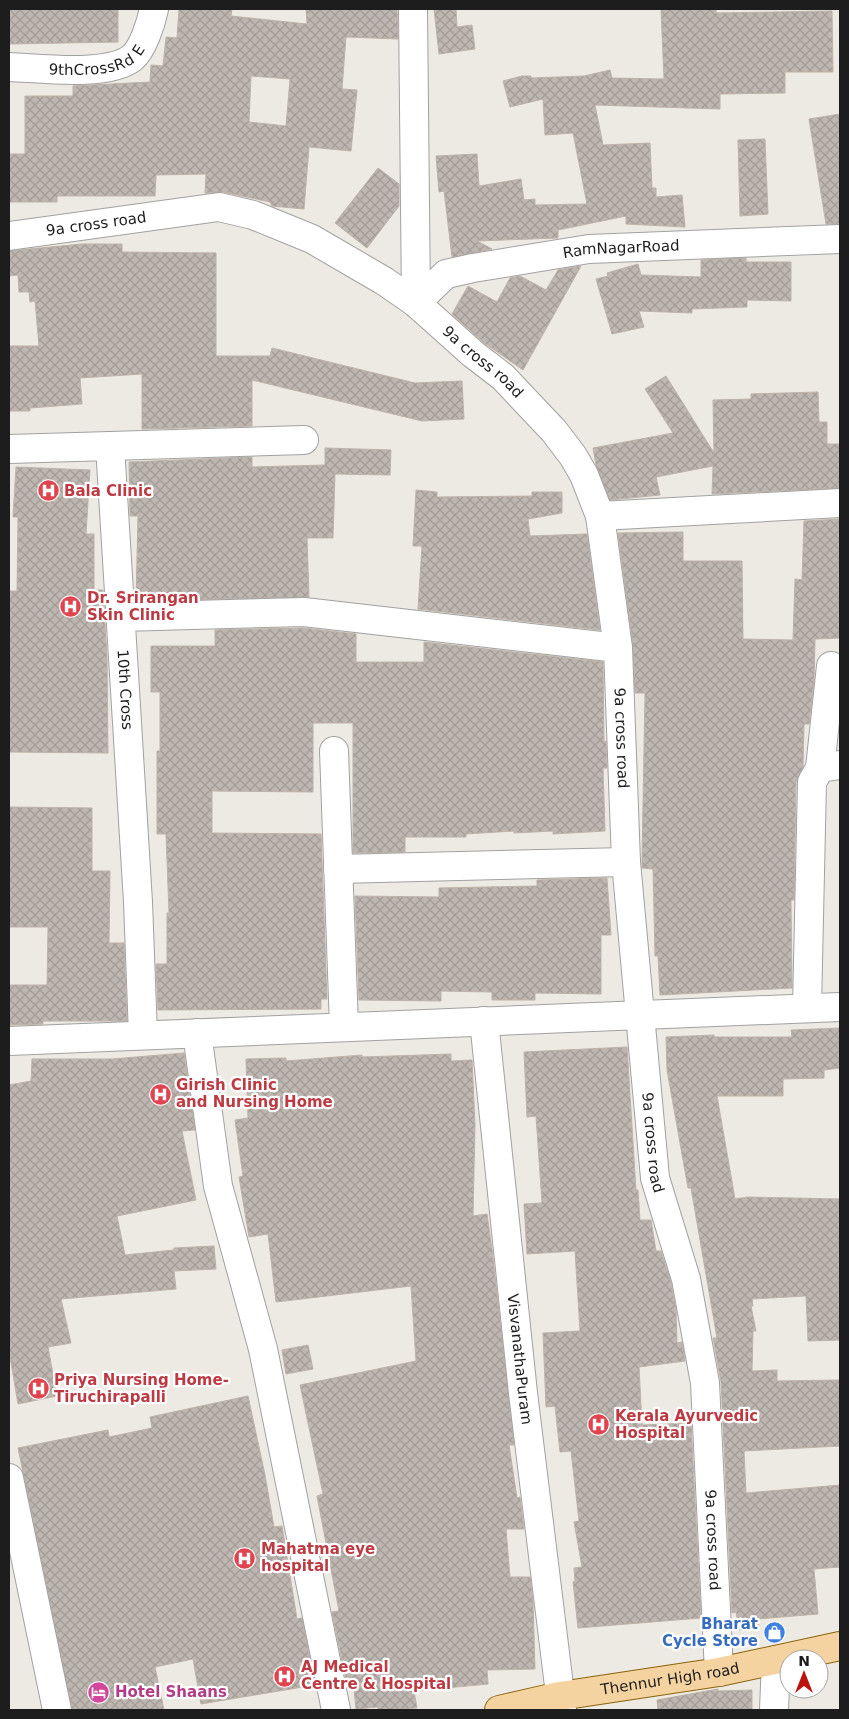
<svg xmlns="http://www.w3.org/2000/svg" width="849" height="1719" font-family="'DejaVu Sans',sans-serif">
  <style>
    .building { fill: url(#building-cross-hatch); stroke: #beb2a7; fill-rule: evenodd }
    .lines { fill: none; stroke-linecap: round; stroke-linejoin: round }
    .minor-casing { stroke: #a1a1a1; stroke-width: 30 }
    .major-casing { stroke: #8b640b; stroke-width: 30 }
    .minor { stroke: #fff; stroke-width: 28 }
    .major { stroke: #f5d3a1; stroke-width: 28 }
    .labels { text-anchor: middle; stroke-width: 4.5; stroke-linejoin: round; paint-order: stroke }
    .street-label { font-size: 15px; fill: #1d1d1d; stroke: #fff }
    .health-label { font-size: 15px; font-weight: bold; fill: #be3a42; stroke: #fff; text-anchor: start }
    .shop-label { font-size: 15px; font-weight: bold; fill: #366cbe; stroke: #fff; text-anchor: end }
    .hotel-label { font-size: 15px; font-weight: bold; fill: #b23c85; stroke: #fff; text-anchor: start }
  </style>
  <defs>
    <pattern id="building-cross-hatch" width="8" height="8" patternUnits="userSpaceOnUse" patternTransform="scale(1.25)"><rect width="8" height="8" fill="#beb6b0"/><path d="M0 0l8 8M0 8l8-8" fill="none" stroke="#a39c97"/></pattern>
  </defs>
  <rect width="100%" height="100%" fill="#edeae3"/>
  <!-- building -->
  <path class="building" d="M 9,9 L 118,9 L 118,42 L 9,44 Z
    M 179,9 L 232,9 L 231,16 L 307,24 L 306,9 L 397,9 L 398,39 L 346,37 L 342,89 L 357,90 L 351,151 L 309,147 L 304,209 L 272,206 L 270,202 L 223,192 L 205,193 L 206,174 L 156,175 L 155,196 L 57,196 L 57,202 L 9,202 L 9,154 L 25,154 L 25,96 L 73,96 L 73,86 L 150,82 L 151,65 L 163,66 L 166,37 L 177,38 ZM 251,76 L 290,79 L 286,126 L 249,122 Z
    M 434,9 L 456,9 L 457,27 L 472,25 L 475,49 L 439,54 Z
    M 661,9 L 716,9 L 716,13 L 832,11 L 833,72 L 785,72 L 785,93 L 720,94 L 720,109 L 595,105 L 603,145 L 650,143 L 652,188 L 656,188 L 656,197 L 682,195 L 685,227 L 626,224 L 626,216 L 558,230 L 558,238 L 477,241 L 492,249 L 452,257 L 444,191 L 439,192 L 436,156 L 477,154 L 479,186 L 521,179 L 524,200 L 535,199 L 535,205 L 587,204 L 573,133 L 545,135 L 543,99 L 510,107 L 503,81 L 522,76 L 531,76 L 531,78 L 584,76 L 610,70 L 612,78 L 664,79 Z
    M 840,114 L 840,224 L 826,224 L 809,119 Z
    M 765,139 L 768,214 L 740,216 L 738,140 Z
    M 378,168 L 399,184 L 399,206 L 367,248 L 335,223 Z
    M 82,244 L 122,244 L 122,252 L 216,253 L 216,356 L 270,356 L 272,348 L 415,383 L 462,381 L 464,419 L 422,421 L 252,380 L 252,426 L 142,429 L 142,374 L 80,378 L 82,404 L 30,408 L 30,411 L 9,411 L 9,346 L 39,346 L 35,301 L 30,302 L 29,292 L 19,292 L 18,275 L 9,276 L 9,251 Z
    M 746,258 L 746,262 L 791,262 L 791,301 L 747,300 L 747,307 L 692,309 L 692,313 L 639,311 L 644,327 L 612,334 L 596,279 L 608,276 L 607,273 L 638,264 L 641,275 L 701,277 L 701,260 Z
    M 581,266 L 523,370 L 483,342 L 452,314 L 468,286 L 497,302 L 510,278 L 520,276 L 546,290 L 558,270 Z
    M 666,376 L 714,453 L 713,400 L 751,399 L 751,394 L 818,392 L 819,422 L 827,422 L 827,444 L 840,444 L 840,488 L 712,494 L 713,466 L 656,477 L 660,495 L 610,500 L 596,465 L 593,448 L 673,433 L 645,389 Z
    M 325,448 L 391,450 L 390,475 L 335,474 L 333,538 L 307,538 L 309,597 L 136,601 L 138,516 L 130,516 L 129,462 L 252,457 L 252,467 L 325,465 Z
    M 16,467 L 90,470 L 86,534 L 94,534 L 94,590 L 103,590 L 107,658 L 108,753 L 9,752 L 9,591 L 17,591 L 18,517 L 13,517 Z
    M 416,490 L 437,492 L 437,497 L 532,496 L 532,492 L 562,492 L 562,513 L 528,519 L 530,536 L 587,534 L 600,630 L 418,609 L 422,546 L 413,546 Z
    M 840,519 L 840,638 L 815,639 L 814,681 L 809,724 L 804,724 L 803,767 L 796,782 L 794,900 L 791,900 L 792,988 L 660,995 L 658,956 L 655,956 L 653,869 L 642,868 L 642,861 L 645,693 L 635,693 L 633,646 L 618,533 L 683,532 L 683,561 L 742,561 L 743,639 L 793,640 L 795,579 L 802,580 L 804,521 Z
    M 303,628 L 356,634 L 356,662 L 424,662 L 424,642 L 603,662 L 604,742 L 606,741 L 607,768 L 603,768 L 605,831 L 553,834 L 553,831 L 514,833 L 514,831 L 466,834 L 466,837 L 405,837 L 405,852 L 353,853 L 353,723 L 313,723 L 313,792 L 212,791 L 212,833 L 321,834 L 327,999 L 321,999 L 321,1009 L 158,1010 L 156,964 L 167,964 L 167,913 L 169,913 L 166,834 L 157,834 L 157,751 L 160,751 L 160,692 L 151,692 L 151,646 L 215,646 L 215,630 Z
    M 9,807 L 92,808 L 92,871 L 110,871 L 109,943 L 124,943 L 127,1021 L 43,1021 L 43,1024 L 9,1025 L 9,985 L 47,985 L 48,927 L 9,927 Z
    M 607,878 L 611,935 L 601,935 L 601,994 L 535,993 L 535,1000 L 492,1000 L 492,992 L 441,991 L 441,1001 L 359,1000 L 355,896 L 439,897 L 439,888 L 537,886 L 537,880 Z
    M 840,1028 L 840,1068 L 824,1070 L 824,1078 L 783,1079 L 783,1096 L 717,1096 L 735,1199 L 748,1197 L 840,1199 L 840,1340 L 808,1341 L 806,1296 L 752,1299 L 753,1306 L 751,1306 L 756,1331 L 753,1331 L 752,1371 L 777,1370 L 777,1381 L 840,1380 L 840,1446 L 744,1451 L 746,1493 L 840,1485 L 840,1567 L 814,1569 L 818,1614 L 758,1619 L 759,1627 L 739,1630 L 736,1612 L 732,1613 L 721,1382 L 713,1338 L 717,1338 L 691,1188 L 688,1188 L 667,1070 L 666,1037 L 714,1035 L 714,1037 L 792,1037 L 791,1030 Z
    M 627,1047 L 636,1190 L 638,1190 L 640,1220 L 651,1220 L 656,1251 L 661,1251 L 671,1283 L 676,1310 L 677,1343 L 682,1342 L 685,1361 L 639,1367 L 642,1425 L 691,1423 L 701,1618 L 578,1628 L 573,1582 L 575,1581 L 574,1568 L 582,1567 L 574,1522 L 579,1521 L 571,1451 L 560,1452 L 555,1406 L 546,1407 L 543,1333 L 580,1331 L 575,1251 L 527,1254 L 524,1204 L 542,1203 L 536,1116 L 527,1117 L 524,1052 Z
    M 184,1053 L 195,1130 L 182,1131 L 196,1200 L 117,1216 L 125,1255 L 174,1250 L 174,1248 L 214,1246 L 216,1269 L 174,1271 L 176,1289 L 61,1299 L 71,1343 L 48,1347 L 57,1396 L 18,1404 L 9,1351 L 9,1085 L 31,1081 L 32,1059 L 112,1059 Z
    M 451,1054 L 451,1061 L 472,1060 L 475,1125 L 473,1216 L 487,1214 L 492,1249 L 514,1445 L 509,1445 L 517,1498 L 520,1497 L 524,1529 L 506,1529 L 510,1577 L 530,1577 L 533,1602 L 535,1669 L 487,1670 L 488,1684 L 414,1691 L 417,1708 L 378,1710 L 378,1707 L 356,1709 L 353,1679 L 346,1680 L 332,1612 L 339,1611 L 317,1496 L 323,1494 L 300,1385 L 416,1361 L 411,1286 L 276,1302 L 268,1234 L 249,1237 L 239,1177 L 243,1176 L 235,1120 L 248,1118 L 246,1059 L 286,1058 L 286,1061 L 362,1055 L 362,1057 Z
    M 308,1345 L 313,1369 L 286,1374 L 282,1350 Z
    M 248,1396 L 265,1475 L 274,1527 L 282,1526 L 297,1619 L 302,1618 L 315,1685 L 201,1704 L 193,1659 L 155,1667 L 164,1710 L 72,1710 L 18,1448 L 108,1430 L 109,1437 L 152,1428 L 150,1417 Z
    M 718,1689 L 718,1691 L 752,1690 L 752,1710 L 658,1710 L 657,1700 Z"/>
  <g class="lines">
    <defs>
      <g id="minor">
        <path d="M 413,9 L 416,303"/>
        <path id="s1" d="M 9,67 C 40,68 107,77 132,58 C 143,49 151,23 154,9"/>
        <path id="s2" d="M 9,236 L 219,207 L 253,215 L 312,239 L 384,281 L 416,303 L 473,354 L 503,377 L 554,431 L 573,456 L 584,475 L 600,516 L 618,648 L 626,862 L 655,1178 L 686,1279 L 705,1383 L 719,1672"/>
        <path id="s3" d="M 416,303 L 446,274 L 473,268 L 589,249 L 840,239"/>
        <path d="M 110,446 L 304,440"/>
        <path id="s4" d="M 9,449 L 110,446 L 138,902 L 143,1035"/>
        <path d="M 600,516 L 840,503"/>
        <path d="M 121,617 L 304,612 L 618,648"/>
        <path d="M 334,751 L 344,1027"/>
        <path d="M 820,768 L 831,666"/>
        <path d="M 338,869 L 626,862"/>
        <path d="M 807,1008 L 812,782 L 820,768 L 840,765"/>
        <path id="s5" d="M 484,1021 L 523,1393 L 562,1710"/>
        <path d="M 197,1033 L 218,1186 L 263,1349 L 336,1710"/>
        <path d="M 9,1041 L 840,1007"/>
        <path d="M 9,1478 L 57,1710"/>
        <path d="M 774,1710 L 776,1660"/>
      </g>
      <g id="major">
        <path id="s6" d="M 499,1710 L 560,1696 L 719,1672 L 840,1646"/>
      </g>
    </defs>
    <!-- minor casing -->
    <use href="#minor" class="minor-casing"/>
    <!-- major casing -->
    <use href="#major" class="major-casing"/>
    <!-- minor -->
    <use href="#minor" class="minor"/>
    <!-- major -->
    <use href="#major" class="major"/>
  </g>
  <!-- icons -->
  <defs>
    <symbol id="hospital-disc" viewBox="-11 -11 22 22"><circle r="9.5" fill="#e0444e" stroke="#fff"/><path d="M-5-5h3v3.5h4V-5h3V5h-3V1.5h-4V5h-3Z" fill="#fff"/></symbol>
    <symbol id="shop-disc" viewBox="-11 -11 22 22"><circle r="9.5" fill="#3f7fe0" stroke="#fff"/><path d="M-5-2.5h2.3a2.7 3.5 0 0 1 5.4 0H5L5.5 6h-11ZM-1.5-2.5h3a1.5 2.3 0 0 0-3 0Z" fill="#fff"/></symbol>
    <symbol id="hotel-disc" viewBox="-11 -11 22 22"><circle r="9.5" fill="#d1479c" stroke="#fff"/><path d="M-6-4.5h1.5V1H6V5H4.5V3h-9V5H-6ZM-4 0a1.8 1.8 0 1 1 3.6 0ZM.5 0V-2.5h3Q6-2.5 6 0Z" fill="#fff"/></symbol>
  </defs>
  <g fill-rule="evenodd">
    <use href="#hospital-disc" x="36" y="478" width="25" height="25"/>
    <use href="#hospital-disc" x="58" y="594" width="25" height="25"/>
    <use href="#hospital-disc" x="148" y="1082" width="25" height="25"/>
    <use href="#hospital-disc" x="26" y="1376" width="25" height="25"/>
    <use href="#hospital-disc" x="586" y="1412" width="25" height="25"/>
    <use href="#hospital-disc" x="232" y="1546" width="25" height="25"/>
    <use href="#shop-disc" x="762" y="1620" width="25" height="25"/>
    <use href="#hospital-disc" x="272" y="1664" width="25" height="25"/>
    <use href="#hotel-disc" x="86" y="1680" width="25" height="25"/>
  </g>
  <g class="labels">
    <!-- street labels -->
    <g class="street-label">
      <text dy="5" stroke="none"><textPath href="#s1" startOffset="90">9thCrossRd E</textPath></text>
      <text dy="5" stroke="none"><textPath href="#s2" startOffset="88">9a cross road</textPath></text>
      <text dy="5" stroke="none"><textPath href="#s3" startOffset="219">RamNagarRoad</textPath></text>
      <text dy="5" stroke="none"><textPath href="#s2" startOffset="522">9a cross road</textPath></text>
      <text dy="5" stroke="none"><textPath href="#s4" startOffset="345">10th Cross</textPath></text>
      <text dy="5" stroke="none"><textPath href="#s2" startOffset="942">9a cross road</textPath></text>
      <text dy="5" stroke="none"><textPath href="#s2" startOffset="1348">9a cross road</textPath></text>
      <text dy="5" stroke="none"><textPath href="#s5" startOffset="340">VisvanathaPuram</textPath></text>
      <text dy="5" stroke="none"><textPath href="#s2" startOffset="1752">9a cross road</textPath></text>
      <text dy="5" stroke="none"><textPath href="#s6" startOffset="174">Thennur High road</textPath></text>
    </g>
    <!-- health labels -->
    <g class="health-label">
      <text x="64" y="496">Bala Clinic</text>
      <text x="87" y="603">Dr. Srirangan<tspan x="87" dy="17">Skin Clinic</tspan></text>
      <text x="176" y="1090">Girish Clinic<tspan x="176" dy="17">and Nursing Home</tspan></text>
      <text x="54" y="1385">Priya Nursing Home-<tspan x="54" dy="17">Tiruchirapalli</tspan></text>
      <text x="615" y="1421">Kerala Ayurvedic<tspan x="615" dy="17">Hospital</tspan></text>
      <text x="261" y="1554">Mahatma eye<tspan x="261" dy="17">hospital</tspan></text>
      <text x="301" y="1672">AJ Medical<tspan x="301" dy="17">Centre &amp; Hospital</tspan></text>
    </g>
    <!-- shop labels -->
    <g class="shop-label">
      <text x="758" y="1629">Bharat<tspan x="758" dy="17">Cycle Store</tspan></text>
    </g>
    <!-- hotel labels -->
    <g class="hotel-label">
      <text x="115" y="1697">Hotel Shaans</text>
    </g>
  </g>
  <!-- border -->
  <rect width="849" height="1719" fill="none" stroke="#1d1d1d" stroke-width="20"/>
  <!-- north arrow -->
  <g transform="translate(804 1674)"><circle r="24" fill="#ffffff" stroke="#a5a5a5"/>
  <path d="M0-4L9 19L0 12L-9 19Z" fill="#bc130e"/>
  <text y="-8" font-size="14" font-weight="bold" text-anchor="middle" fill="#1d1d1d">N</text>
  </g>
</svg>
